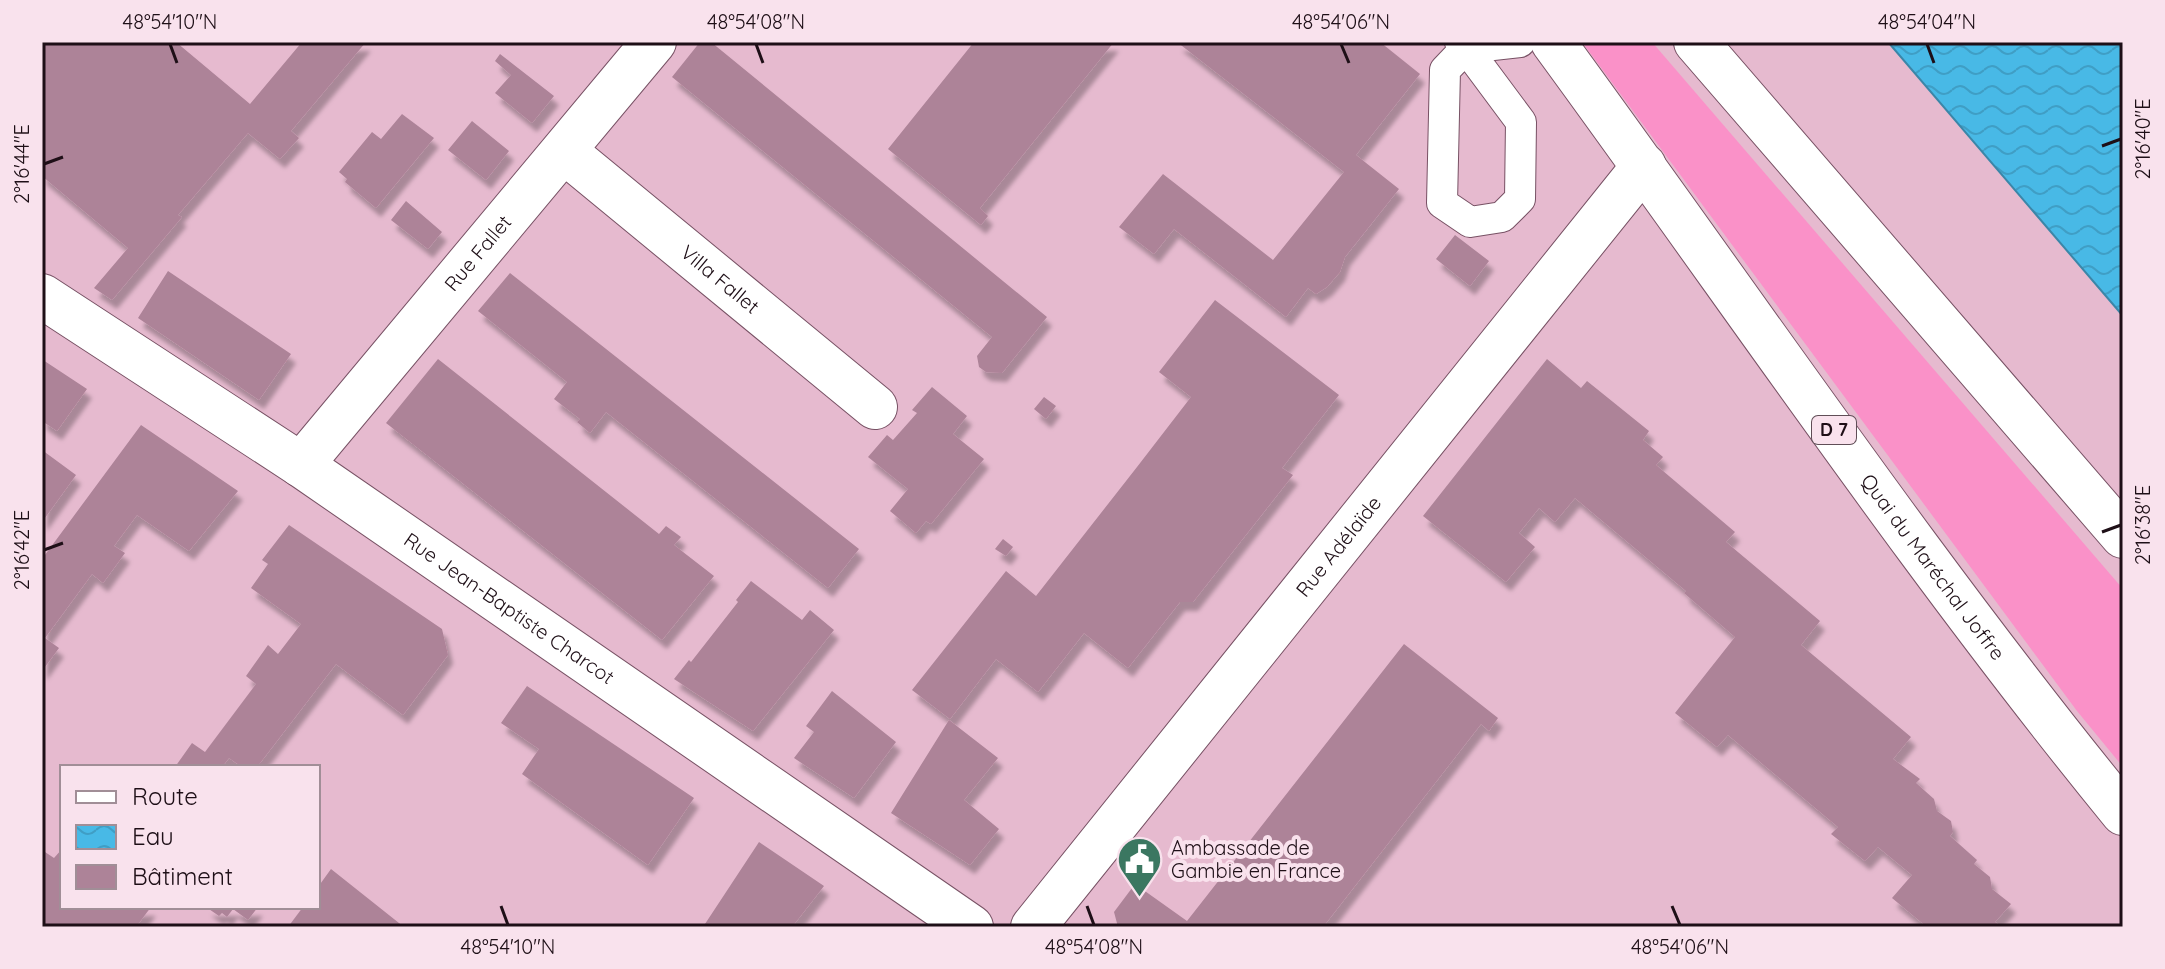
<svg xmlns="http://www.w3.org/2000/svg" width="2165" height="969" font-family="Quicksand,sans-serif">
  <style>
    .grass { fill: #fa91c8 }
    .water { fill: url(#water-waves); stroke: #3b86a8; stroke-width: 2 }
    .building { fill: #ad8398; filter: url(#shadow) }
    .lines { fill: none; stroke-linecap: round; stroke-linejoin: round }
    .lane-casing { stroke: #775164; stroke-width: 32 }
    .street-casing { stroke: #775164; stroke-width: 46 }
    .primary-casing { stroke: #775164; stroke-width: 46 }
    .lane { stroke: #fff; stroke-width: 30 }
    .street { stroke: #fff; stroke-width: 44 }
    .primary { stroke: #fff; stroke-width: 44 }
    .ticks { fill: none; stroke: #1e0f17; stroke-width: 3 }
    .labels { text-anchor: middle; stroke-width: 8; stroke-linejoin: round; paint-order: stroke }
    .shield { fill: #f9e2ed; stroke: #604e57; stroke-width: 2 }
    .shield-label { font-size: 18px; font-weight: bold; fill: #1e0f17 }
    .street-label { font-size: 20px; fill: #1e0f17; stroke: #f9e2ed }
    .poi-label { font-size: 20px; fill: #1e0f17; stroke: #f9e2ed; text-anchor: start }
    .neatline { fill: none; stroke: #1e0f17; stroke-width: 3 }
    .ticks-label { font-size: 20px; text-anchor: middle; fill: #1e0f17 }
  </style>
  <defs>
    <pattern id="water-waves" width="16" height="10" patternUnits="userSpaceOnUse" patternTransform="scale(2)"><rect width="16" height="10" fill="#48b9e6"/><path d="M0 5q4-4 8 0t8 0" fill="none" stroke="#3f9ec5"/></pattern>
    <filter id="shadow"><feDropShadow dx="5" dy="9" stdDeviation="2" flood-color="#0004"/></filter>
  </defs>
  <rect width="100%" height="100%" fill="#e6bacf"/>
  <!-- grass -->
  <path class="grass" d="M 1582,42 L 1652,42 L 2123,589 L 2123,767 L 2077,711 Z"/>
  <!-- water -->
  <path class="water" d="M 1888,42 L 2123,42 L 2123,316 Z"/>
  <!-- building -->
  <path class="building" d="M 42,42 L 176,42 L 250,104 L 302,42 L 366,42 L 291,131 L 299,138 L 280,159 L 248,133 L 178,215 L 182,217 L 112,300 L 94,288 L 128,248 L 42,176 Z
    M 700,42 L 711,42 L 1047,317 L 1002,373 L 986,372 L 979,367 L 977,356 L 992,337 L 672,77 Z
    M 974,42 L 1114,42 L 980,208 L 988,216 L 981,225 L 888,149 Z
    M 1177,42 L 1380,42 L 1420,74 L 1356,155 L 1399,189 L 1345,257 L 1340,272 L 1327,287 L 1316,294 L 1308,288 L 1286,317 L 1174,229 L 1154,254 L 1119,227 L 1163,174 L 1273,260 L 1344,172 Z
    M 500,54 L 554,96 L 532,123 L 495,93 L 511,75 L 495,61 Z
    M 402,114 L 434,138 L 376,208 L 345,182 L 347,179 L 339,172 L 372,132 L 381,139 Z
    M 472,121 L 509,151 L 486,180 L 448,150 Z
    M 406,201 L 442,232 L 428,249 L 391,220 Z
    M 1455,235 L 1489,261 L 1470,286 L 1436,259 Z
    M 168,271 L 291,354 L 259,400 L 138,318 Z
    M 510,273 L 859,549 L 828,588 L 606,412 L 590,433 L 577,422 L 580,419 L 554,399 L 567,382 L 478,311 Z
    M 1215,300 L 1339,395 L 1282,468 L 1293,475 L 1193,602 L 1180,602 L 1128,668 L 1084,633 L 1038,692 L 996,659 L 950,719 L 912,690 L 1006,571 L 1036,596 L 1137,467 L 1191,397 L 1159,372 Z
    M 438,359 L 659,534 L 666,526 L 681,537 L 674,545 L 714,576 L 662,640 L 386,423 Z
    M 1547,359 L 1581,388 L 1587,381 L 1649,431 L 1643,440 L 1663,457 L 1656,465 L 1735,532 L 1726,542 L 1820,621 L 1801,645 L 1911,737 L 1893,759 L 1920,779 L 1916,783 L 1934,799 L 1937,811 L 1951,821 L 1953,832 L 1950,836 L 1977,860 L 1974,864 L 1990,877 L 1992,889 L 2011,904 L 1995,922 L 2002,927 L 1927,927 L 1892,898 L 1912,875 L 1878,847 L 1865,861 L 1831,834 L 1838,827 L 1728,735 L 1717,747 L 1675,713 L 1735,637 L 1684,593 L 1686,591 L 1575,498 L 1555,522 L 1539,508 L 1519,533 L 1535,547 L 1506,582 L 1423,516 Z
    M 43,360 L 87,389 L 57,431 L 42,421 Z
    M 932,387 L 967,416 L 953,434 L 984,459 L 931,524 L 926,521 L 916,533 L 890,511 L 908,489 L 868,457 L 887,435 L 893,440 L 917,413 L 912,410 Z
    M 1044,397 L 1056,406 L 1046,419 L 1034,409 Z
    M 141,425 L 238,491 L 189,551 L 137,515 L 114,546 L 125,553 L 103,583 L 92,574 L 45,638 L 59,648 L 42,671 L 42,559 Z
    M 42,450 L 76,475 L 42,522 Z
    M 289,525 L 442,629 L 448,655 L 403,715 L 336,664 L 257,767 L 242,767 L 229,758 L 222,767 L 175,767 L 192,743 L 205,752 L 256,684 L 246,676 L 268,645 L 278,654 L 301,624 L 251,588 L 268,564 L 262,560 Z
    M 1003,539 L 1013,547 L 1006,556 L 995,549 Z
    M 751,581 L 802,620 L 810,610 L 834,630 L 753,731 L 674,679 L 689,660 L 691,662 L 738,602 L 736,600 Z
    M 1404,644 L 1498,718 L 1489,731 L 1481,724 L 1323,927 L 1118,927 L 1114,912 L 1135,884 L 1187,921 Z
    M 527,686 L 694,798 L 648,865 L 522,774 L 539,749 L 501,723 Z
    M 832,691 L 896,742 L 854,798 L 794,758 L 814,732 L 806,726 Z
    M 949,720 L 998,758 L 964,800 L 999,829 L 970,865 L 891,813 Z
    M 759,842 L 824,886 L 792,927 L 703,927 Z
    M 62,849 L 62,907 L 151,907 L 136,927 L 112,925 L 110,927 L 42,927 L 42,850 L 54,858 Z
    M 331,869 L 404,927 L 288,927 L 303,907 L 318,907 L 318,887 Z
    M 206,907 L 258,907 L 248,920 L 233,909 L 227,917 L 222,913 L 219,916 Z"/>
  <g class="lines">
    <defs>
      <path id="lane" d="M 1460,42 L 1466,48 L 1520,42
        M 1466,48 L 1521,122 L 1520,199 L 1502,217 L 1470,222 L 1442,203 L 1445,70 Z"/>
      <g id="street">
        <path id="s1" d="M 564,151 L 875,407"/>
        <path id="s2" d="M 42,296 L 301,465 L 971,927"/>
        <path id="s3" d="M 301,465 L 654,42"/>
        <path id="s4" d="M 1033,927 L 1644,166"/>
      </g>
      <g id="primary">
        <path id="s5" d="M 1553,42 C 1742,300 1921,566 2123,813"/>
        <path d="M 1696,42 L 2123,536"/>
      </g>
    </defs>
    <!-- lane casing -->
    <use href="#lane" class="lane-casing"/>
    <!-- street casing -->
    <use href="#street" class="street-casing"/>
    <!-- primary casing -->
    <use href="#primary" class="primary-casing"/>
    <!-- lane -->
    <use href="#lane" class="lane"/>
    <!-- street -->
    <use href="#street" class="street"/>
    <!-- primary -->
    <use href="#primary" class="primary"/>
  </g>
  <!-- ticks -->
  <path class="ticks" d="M 170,44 L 177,63M 756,44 L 763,63M 1341,44 L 1349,63M 1927,44 L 1934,63M 2102,146 L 2121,139M 44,164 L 63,157M 2102,532 L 2121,525M 44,550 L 63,543M 501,906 L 508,925M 1087,906 L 1094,925M 1672,906 L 1680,925"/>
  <!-- icons -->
  <defs>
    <symbol id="civic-pin" viewBox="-11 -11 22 30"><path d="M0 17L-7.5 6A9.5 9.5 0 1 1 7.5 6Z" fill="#3b7761" stroke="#f9e2ed"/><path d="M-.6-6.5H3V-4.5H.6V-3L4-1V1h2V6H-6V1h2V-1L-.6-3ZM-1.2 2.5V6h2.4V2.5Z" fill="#fff"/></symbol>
  </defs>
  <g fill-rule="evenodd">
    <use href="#civic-pin" x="1114" y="834" width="51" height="69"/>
  </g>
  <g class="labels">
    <!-- shield labels -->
    <rect class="shield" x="1812" y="416" width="44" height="28" rx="6"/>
    <g class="shield-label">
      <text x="1834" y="436">D 7</text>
    </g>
    <!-- street labels -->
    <g class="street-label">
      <text dy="7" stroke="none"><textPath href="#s3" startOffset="276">Rue Fallet</textPath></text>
      <text dy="7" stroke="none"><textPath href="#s1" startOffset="202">Villa Fallet</textPath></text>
      <text dy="7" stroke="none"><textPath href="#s4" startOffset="488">Rue Adélaïde</textPath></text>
      <text dy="7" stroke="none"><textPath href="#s5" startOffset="648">Quai du Maréchal Joffre</textPath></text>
      <text dy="7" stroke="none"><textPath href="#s2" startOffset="562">Rue Jean-Baptiste Charcot</textPath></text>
    </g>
    <!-- poi labels -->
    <g class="poi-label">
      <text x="1171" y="855">Ambassade de<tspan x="1171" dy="23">Gambie en France</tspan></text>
    </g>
  </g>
  <!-- border -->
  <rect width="2165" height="969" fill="none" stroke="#f9e2ed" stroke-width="88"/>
  <!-- legend -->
  <rect x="60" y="765" width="260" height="144" fill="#f9e2ed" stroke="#a18e97" stroke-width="2"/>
  <rect x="76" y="791" width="40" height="12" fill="#ffffff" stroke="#a18e97" stroke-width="2"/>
  <text x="132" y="805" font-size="24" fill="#1e0f17">Route</text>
  <rect x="76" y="825" width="40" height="24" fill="url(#water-waves)" stroke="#a18e97" stroke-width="2"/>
  <text x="132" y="845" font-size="24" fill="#1e0f17">Eau</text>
  <rect x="76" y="865" width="40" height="24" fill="#ad8398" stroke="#a18e97" stroke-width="2"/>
  <text x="132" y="885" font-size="24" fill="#1e0f17">Bâtiment</text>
  <rect x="44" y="44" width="2077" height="881" class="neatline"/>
  <g class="ticks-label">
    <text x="170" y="29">48°54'10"N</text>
    <text x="756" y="29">48°54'08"N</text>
    <text x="1341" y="29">48°54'06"N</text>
    <text x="1927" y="29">48°54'04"N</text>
    <text transform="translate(2143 139) rotate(-90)" y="7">2°16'40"E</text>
    <text transform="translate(22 164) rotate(-90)" y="7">2°16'44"E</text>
    <text transform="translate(2143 525) rotate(-90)" y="7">2°16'38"E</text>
    <text transform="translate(22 550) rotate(-90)" y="7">2°16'42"E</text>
    <text x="508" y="954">48°54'10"N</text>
    <text x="1094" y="954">48°54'08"N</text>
    <text x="1680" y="954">48°54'06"N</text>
  </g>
</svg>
